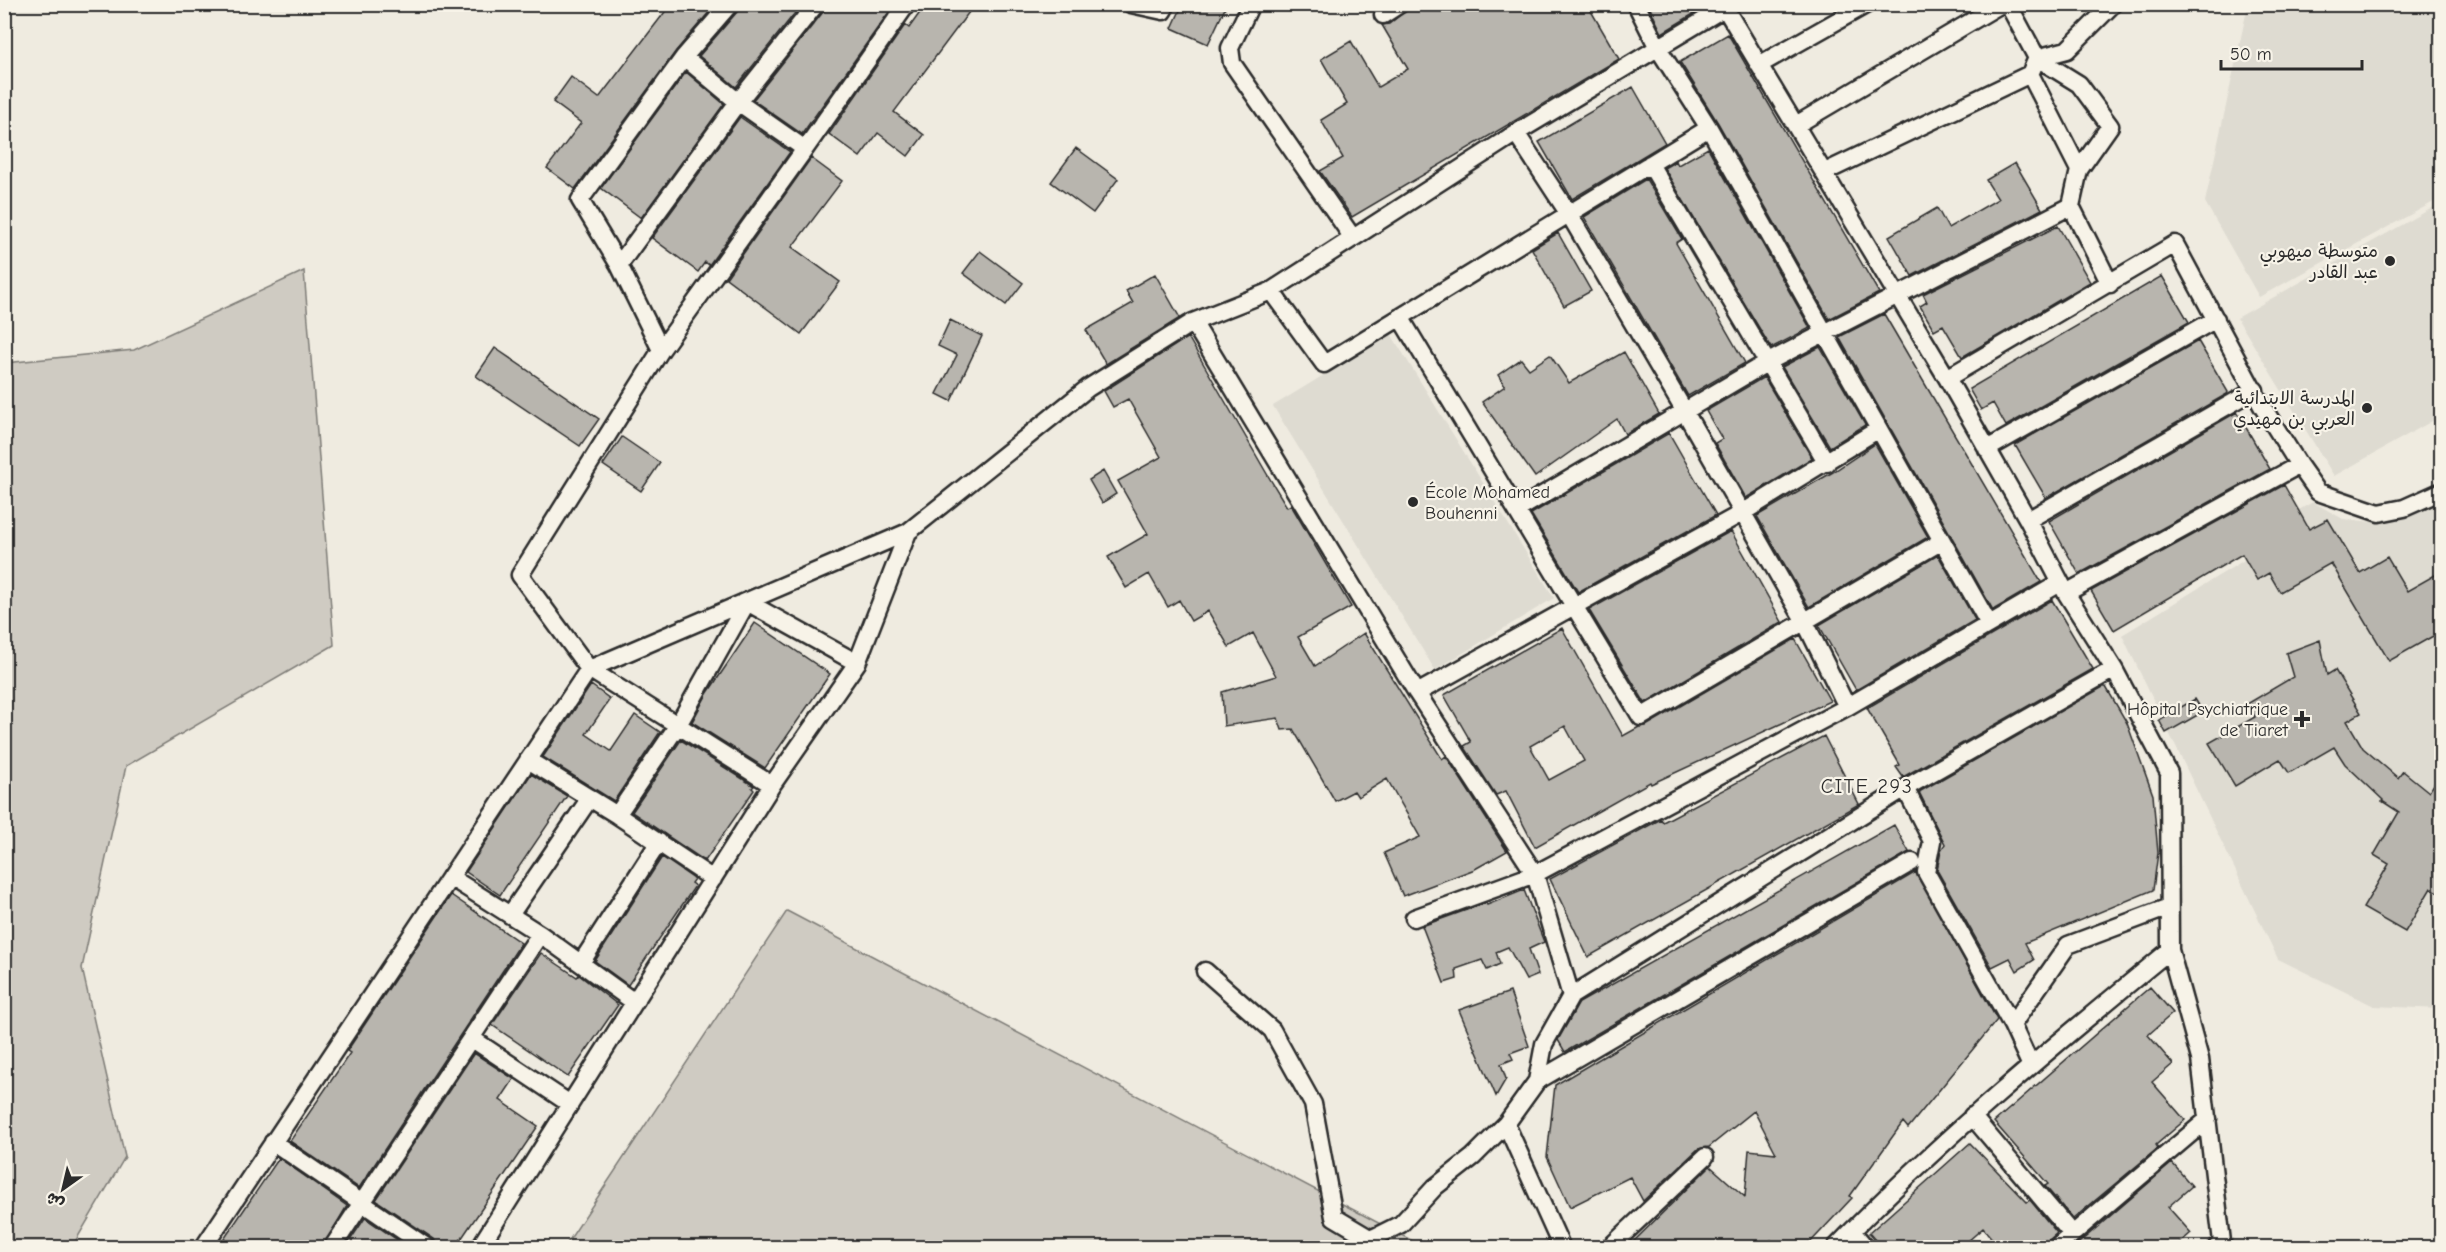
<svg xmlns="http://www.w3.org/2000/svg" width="2446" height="1252" font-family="'Comic Neue','Playpen Sans Arabic',sans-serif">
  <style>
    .built { fill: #dedbd1 }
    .green { fill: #cfcbc2; stroke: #7d7b76; stroke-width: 1.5 }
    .building { fill: #b8b5ae; stroke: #2b2b2b; stroke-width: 1.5; fill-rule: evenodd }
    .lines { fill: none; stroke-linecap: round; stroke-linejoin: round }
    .minor-casing { stroke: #2b2b2b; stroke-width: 21 }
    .minor { stroke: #f7f3e8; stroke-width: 16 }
    .poi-dot { fill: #2b2b2b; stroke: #f7f3e8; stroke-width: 2 }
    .labels { text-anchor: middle; stroke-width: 4.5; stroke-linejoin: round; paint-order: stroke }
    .poi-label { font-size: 18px; fill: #2b2b2b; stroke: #f7f3e8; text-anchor: end }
    .neighbourhood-label { font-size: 20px; letter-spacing: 1.5px; fill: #2b2b2b; stroke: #f7f3e8 }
  </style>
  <rect width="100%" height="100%" fill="#efebe0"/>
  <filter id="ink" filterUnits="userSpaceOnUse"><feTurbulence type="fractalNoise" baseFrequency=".0167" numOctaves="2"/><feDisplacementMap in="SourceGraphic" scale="12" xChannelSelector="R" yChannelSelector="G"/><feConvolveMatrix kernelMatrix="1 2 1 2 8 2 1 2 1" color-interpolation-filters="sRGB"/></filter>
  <g filter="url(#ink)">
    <!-- built -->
    <path class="built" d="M 2248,5 L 2442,5 L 2441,198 L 2259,297 L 2205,202 Z
      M 2441,203 L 2441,416 L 2334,476 L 2237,318 Z
      M 1391,334 L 1554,598 L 1435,670 L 1273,406 Z
      M 2441,493 L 2441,1009 L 2374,1006 L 2278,959 L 2122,635 L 2277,540 L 2270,526 L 2313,502 L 2343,519 L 2374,522 L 2409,512 Z"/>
    <!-- green -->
    <path class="green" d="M 304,271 L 334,645 L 126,766 L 82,968 L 125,1157 L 72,1247 L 5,1247 L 5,363 L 134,350 Z
      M 787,911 L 1424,1247 L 564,1248 Z"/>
    <!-- building -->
    <path class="building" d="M 671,4 L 716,4 L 676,51 L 575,189 L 547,168 L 581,123 L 553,102 L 571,77 L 599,98 Z
      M 740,4 L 802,4 L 736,87 L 699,56 L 738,11 Z
      M 826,4 L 879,4 L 889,12 L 802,134 L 753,100 L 824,11 Z
      M 926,4 L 975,4 L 894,112 L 924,135 L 908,156 L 878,133 L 860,157 L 829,134 L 905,25 L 909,28 Z
      M 1183,4 L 1227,4 L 1208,44 L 1172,28 Z
      M 1414,4 L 1587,4 L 1619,59 L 1352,217 L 1320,171 L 1343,158 L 1321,120 L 1347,104 L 1321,59 L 1351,41 L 1378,87 L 1408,69 L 1382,25 L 1389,24 Z
      M 1648,4 L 1710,4 L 1662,33 Z
      M 1728,34 L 1879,293 L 1829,319 L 1718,123 L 1680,62 Z
      M 686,72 L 724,104 L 641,218 L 601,188 Z
      M 1633,87 L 1665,143 L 1572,199 L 1539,142 Z
      M 740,117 L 790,152 L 709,265 L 705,262 L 698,272 L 652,238 Z
      M 1076,148 L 1118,179 L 1093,213 L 1051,182 Z
      M 1708,148 L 1810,328 L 1771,348 L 1664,168 L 1676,161 L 1678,165 Z
      M 811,158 L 842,181 L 792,247 L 840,282 L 801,334 L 726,278 Z
      M 2015,163 L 2042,209 L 1912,276 L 1889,236 L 1937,208 L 1948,228 L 1998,199 L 1986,180 Z
      M 1646,179 L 1682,239 L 1676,243 L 1745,363 L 1688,396 L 1584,217 Z
      M 2058,226 L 2090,282 L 1962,357 L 1943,325 L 1934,330 L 1920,306 L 1927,302 L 1923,294 Z
      M 1558,233 L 1591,291 L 1564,306 L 1532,249 Z
      M 980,251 L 1023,283 L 1006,305 L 963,273 Z
      M 1155,274 L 1180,318 L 1106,364 L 1086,330 L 1133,303 L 1126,291 Z
      M 2162,276 L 2189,322 L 2006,426 L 1993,403 L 1981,410 L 1969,389 Z
      M 1884,314 L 2041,582 L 1993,610 L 1839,337 Z
      M 950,320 L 982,336 L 951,401 L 937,394 L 957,355 L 938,346 Z
      M 1188,337 L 1267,474 L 1287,507 L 1291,505 L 1351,607 L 1298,637 L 1315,666 L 1364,633 L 1442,759 L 1446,756 L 1507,851 L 1475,869 L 1403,896 L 1384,853 L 1420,837 L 1387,779 L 1358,797 L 1354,791 L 1335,801 L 1293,729 L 1282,730 L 1278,718 L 1224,726 L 1222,692 L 1276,676 L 1253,633 L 1229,647 L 1208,611 L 1191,621 L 1179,600 L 1168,607 L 1149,574 L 1126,588 L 1108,557 L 1148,534 L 1118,481 L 1161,457 L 1128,399 L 1113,407 L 1104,391 Z
      M 2198,341 L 2228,392 L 2227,394 L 2046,498 L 2015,445 Z
      M 1820,347 L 1865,425 L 1830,447 L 1782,367 Z
      M 495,348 L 599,419 L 580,446 L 476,376 Z
      M 1624,352 L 1659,414 L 1625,434 L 1617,419 L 1535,477 L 1482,402 L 1505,386 L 1498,375 L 1521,359 L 1529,369 L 1550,355 L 1569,383 Z
      M 1764,377 L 1812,458 L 1746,498 L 1715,443 L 1722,439 L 1706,411 Z
      M 2237,412 L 2270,469 L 2079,574 L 2049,521 Z
      M 1669,433 L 1716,515 L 1578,592 L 1531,514 Z
      M 622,437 L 660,463 L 641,491 L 603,465 Z
      M 1875,444 L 1928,537 L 1809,607 L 1757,516 L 1833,472 Z
      M 1103,471 L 1116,494 L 1102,503 L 1089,480 Z
      M 2284,485 L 2309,529 L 2328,519 L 2360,573 L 2387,557 L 2407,591 L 2442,571 L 2442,631 L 2389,661 L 2331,563 L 2280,592 L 2269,573 L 2257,580 L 2242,554 L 2114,630 L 2091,591 Z
      M 1731,531 L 1782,622 L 1645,703 L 1589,610 Z
      M 1938,555 L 1975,620 L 1856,690 L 1819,625 Z
      M 2052,600 L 2093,669 L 1903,777 L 1896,767 L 1900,765 L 1867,708 Z
      M 755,623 L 830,674 L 765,768 L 692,722 L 707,694 Z
      M 1562,628 L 1623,736 L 1639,727 L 1646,726 L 1795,639 L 1830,701 L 1651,784 L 1650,782 L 1535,847 L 1506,791 L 1496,795 L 1464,746 L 1471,742 L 1444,695 ZM 1565,726 L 1584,761 L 1549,780 L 1530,746 Z
      M 2320,640 L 2327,675 L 2335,670 L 2361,713 L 2347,721 L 2363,748 L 2398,778 L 2403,771 L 2429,792 L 2442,772 L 2442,894 L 2431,888 L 2405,932 L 2363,908 L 2389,864 L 2374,855 L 2399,812 L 2382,801 L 2383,800 L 2345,764 L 2334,747 L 2289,773 L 2280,759 L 2235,786 L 2209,743 L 2255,717 L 2247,704 L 2293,677 L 2286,653 Z
      M 591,685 L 610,699 L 586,734 L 611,751 L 635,715 L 660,732 L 614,801 L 543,757 Z
      M 2103,687 L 2106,687 L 2127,723 L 2153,795 L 2158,853 L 2153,890 L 2025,943 L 2034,960 L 2017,971 L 2010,958 L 1992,967 L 1937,870 L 1941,850 L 1945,844 L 1919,792 Z
      M 2195,699 L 2203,712 L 2166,733 L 2159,720 Z
      M 1824,736 L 1859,804 L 1588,957 L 1550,879 L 1661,819 L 1663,822 Z
      M 681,740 L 754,786 L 752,788 L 754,790 L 705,861 L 632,812 Z
      M 531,774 L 567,796 L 500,895 L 466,872 Z
      M 1894,825 L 1909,852 L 1565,1052 L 1558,1040 L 1579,1003 Z
      M 662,857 L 694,879 L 691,883 L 695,886 L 628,985 L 595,961 Z
      M 1916,872 L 1997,1020 L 1908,1128 L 1903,1122 L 1850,1196 L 1852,1198 L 1805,1248 L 1783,1248 L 1771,1240 L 1765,1248 L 1627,1248 L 1710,1166 L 1745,1197 L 1749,1150 L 1776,1153 L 1754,1111 L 1709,1147 L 1698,1149 L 1643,1201 L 1630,1177 L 1570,1207 L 1547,1157 L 1555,1085 Z
      M 1524,890 L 1544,942 L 1529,949 L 1538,975 L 1526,980 L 1508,947 L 1496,952 L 1500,964 L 1487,970 L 1482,960 L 1456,969 L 1457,979 L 1444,983 L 1422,926 L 1486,903 L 1487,905 Z
      M 451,895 L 521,943 L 359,1188 L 290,1141 L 350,1053 L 347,1051 Z
      M 541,953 L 577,977 L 579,975 L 618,1005 L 568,1077 L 492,1025 Z
      M 2150,987 L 2173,1013 L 2148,1035 L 2173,1064 L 2152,1082 L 2185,1120 L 2156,1145 L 2158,1148 L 2073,1219 L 2045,1186 L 2048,1184 L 1994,1122 Z
      M 1510,992 L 1529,1046 L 1510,1053 L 1513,1059 L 1501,1064 L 1506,1079 L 1496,1096 L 1459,1010 Z
      M 474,1053 L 514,1079 L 500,1100 L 538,1126 L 455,1248 L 438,1248 L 434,1239 L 376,1200 Z
      M 1970,1143 L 2027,1202 L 2030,1200 L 2057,1233 L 2049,1240 L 2046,1248 L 2000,1248 L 1983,1228 L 1960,1248 L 1882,1248 L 1869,1233 Z
      M 279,1158 L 347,1206 L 322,1248 L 218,1248 Z
      M 2172,1163 L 2192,1186 L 2168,1207 L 2191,1233 L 2174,1248 L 2073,1248 Z
      M 365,1218 L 409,1248 L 345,1248 Z"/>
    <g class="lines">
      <defs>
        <path id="minor" d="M 1131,4 L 1163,11 L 1167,4
          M 1251,4 L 1230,48 L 1232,63 L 1353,238
          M 1636,4 L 1658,48 L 1709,128 L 1989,624
          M 1725,8 L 1947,378 L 2028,520 L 2066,593 L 2114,669 L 2169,773 L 2170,950 C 2054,1045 1940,1140 1835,1248
          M 1383,15 L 1400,4
          M 684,57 L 738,102 L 805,149 L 907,4
          M 2037,58 L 2079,84 L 2110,126 L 2079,170
          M 2037,58 L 2067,50 L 2113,4
          M 1759,65 L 1867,4
          M 1796,125 L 2001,4
          M 1516,133 L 1569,214 L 1685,412 L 1804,620 L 1847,707
          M 1650,164 L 1827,463
          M 1825,172 L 2030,74 L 2037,58 L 2008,4
          M 2071,206 L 2110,284
          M 619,265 L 738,102 L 816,4
          M 1271,291 L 1324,364 L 1709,128
          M 1400,317 L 1641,717 L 1942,541
          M 1193,322 L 1417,693 L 1535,874 L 1571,996 L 1544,1044 L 1537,1081 L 1506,1124 L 1562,1248
          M 661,350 L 619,265 L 580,200 L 684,57 L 730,4
          M 1947,378 L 2175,244 L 2262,406 L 2299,465 L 2318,492 L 2379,513 L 2404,508 L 2442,491
          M 1987,449 L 2216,319
          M 1517,510 L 1768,362 L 2071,206 L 2079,170 L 2030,74
          M 2028,520 L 2255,390
          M 2066,593 L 2299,465
          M 1417,693 L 1742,513 L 1879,429
          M 528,760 L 617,815
          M 772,785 L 589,669 L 520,575 L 661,350 L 805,149
          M 1905,788 L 1932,841 L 1926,872 L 2012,1025 L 2030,1064
          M 450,877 L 540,934 L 634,1002
          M 713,879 L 617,815 L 678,725 L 747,602 L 857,663
          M 510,915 L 590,798
          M 1414,918 L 1535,874 L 1847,707 L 2060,583
          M 2170,950 L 2200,1059 L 2222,1242 L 2216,1248
          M 581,963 L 659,842
          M 1205,971 L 1272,1030 L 1313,1104 L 1334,1217 L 1371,1239 L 1401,1224 L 1435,1187 L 1473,1157 L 1506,1124
          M 1571,996 L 1905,788 L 2114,669
          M 2012,1025 L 2068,945 L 2169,907
          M 471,1038 L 570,1104
          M 1537,1081 L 1912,862
          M 1972,1116 L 2072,1234
          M 273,1142 L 428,1248
          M 1852,1231 L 1866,1248
          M 203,1248 L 589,669 L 908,532 L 1088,388 L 1193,322 L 1271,291 L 1516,133 L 1731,4
          M 332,1248 L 540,934
          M 479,1248 L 772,785 L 857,663 L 908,532
          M 1609,1248 L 1705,1157
          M 2056,1248 L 2208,1119"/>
      </defs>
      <!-- minor casing -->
      <use href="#minor" class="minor-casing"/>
      <!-- minor -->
      <use href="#minor" class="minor"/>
    </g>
  </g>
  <!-- markers -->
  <g class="poi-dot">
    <circle cx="2390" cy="261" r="6"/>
    <circle cx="2367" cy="408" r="6"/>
    <circle cx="1413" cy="502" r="6"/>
    <path d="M2299 710h6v6h6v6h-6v6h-6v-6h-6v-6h6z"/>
  </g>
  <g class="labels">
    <!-- poi labels -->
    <g class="poi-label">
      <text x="2378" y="257">متوسطة ميهوبي<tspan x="2378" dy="21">عبد القادر</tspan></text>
      <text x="2355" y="404">المدرسة الابتدائية<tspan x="2355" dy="21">العربي بن مهيدي</tspan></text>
      <text x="1425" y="498" text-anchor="start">École Mohamed<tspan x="1425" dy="21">Bouhenni</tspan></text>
      <text x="2288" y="715">Hôpital Psychiatrique<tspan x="2288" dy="21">de Tiaret</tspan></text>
    </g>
    <!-- neighbourhood labels -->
    <g class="neighbourhood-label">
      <text x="1867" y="793">CITE 293</text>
    </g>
  </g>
  <!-- margin -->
  <rect width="2446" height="1252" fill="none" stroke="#f7f3e8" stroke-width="24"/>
  <rect x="12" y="12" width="2422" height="1228" fill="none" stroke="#2b2b2b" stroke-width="2" filter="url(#ink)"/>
  <!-- north arrow -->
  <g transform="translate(63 1189) rotate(214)" stroke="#f7f3e8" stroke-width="4.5" paint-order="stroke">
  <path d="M0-4.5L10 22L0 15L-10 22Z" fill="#2b2b2b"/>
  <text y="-9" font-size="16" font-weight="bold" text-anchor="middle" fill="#2b2b2b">ش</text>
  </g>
  <!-- scale -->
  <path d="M2221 60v9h141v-9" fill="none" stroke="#2b2b2b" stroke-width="3"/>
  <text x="2230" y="60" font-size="18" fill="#2b2b2b" stroke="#f7f3e8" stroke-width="4.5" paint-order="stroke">50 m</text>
</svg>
